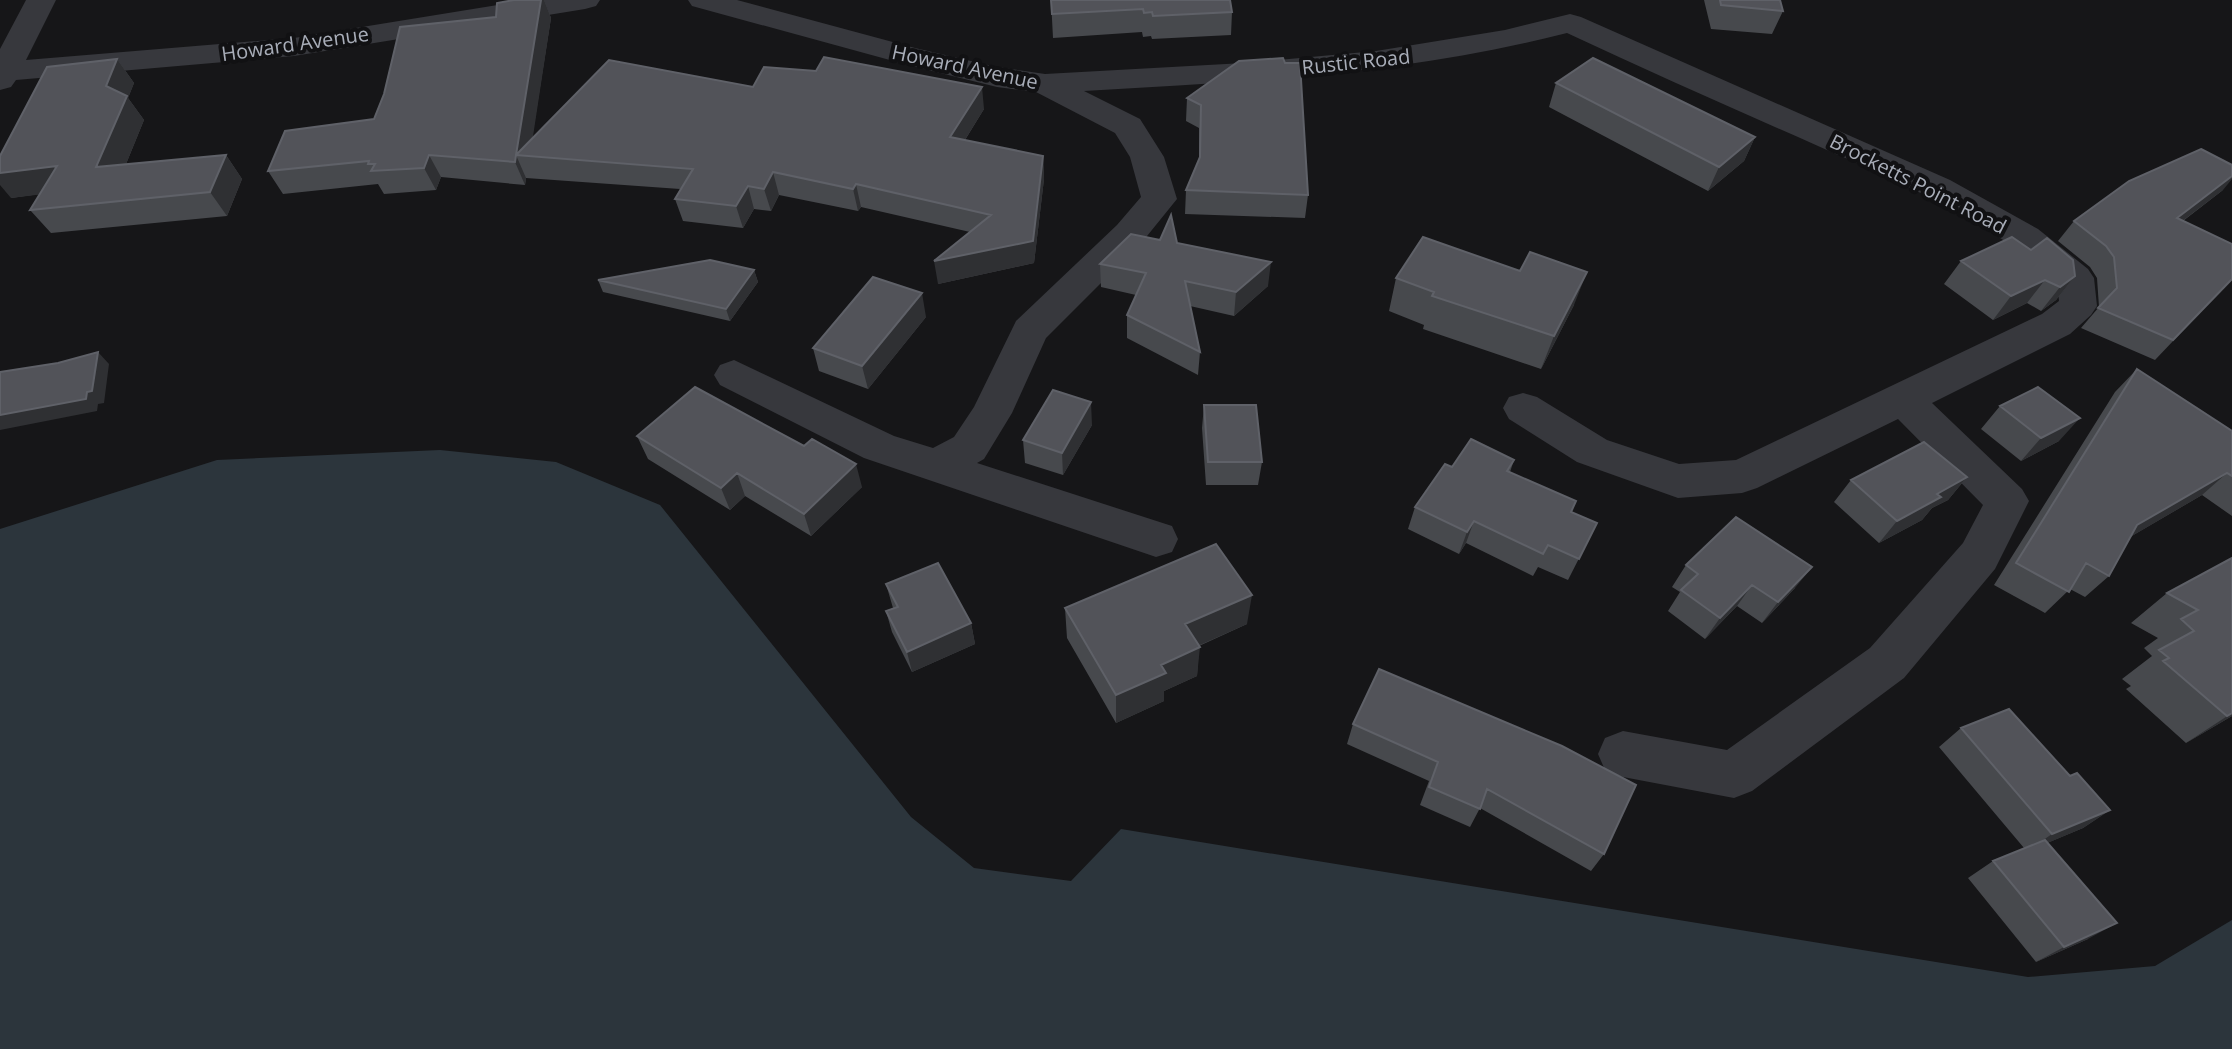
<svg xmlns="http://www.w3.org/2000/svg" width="2232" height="1049" font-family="'Open Sans',sans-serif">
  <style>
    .water { fill: #2c353c }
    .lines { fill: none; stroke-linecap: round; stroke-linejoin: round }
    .minor { fill: #37383d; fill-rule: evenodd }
    .wall { fill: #47494d }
    .shaded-wall { fill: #2f3033 }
    .building { fill: #525359; stroke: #5f6168; stroke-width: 2 }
    .labels { text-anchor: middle; stroke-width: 8; stroke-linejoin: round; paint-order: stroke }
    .far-street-label { font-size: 20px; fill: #a8adb8; stroke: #111113 }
  </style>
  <rect width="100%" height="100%" fill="#161618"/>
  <!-- water -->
  <path class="water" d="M 440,450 L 556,462 L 660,505 L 911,817 L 974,868 L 1071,881 L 1121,829 L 2028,977 L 2155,966 L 2232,920 L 2232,1049 L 0,1049 L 0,529 L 217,460 Z"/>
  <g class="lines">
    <!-- minor -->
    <path class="minor" d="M 26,0 L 56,0 L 26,60 L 294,38 L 529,0 L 600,0 L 596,6 L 585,9 L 294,56 L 16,80 L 11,87 L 0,90 L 0,49 Z
      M 688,0 L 737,0 L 915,48 L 997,67 L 1045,74 L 1244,63 L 1376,51 L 1505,30 L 1570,14 L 1581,17 L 1950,180 L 2038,229 L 2088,269 L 2094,278 L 2097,306 L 2091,315 L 2070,334 L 1932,403 L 2022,489 L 2029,501 L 1995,569 L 1904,678 L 1752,791 L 1734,798 L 1623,777 L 1605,770 L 1598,754 L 1605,738 L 1623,731 L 1727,750 L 1870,648 L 1963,543 L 1983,505 L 1898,419 L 1757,488 L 1742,493 L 1678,498 L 1577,462 L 1509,419 L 1503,408 L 1509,397 L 1523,393 L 1537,397 L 1607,440 L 1679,464 L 1736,460 L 2042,314 L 2059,301 L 2057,282 C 1989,220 1902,183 1818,146 C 1734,109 1650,72 1567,33 C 1408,74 1247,82 1084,91 L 1140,119 L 1164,157 L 1177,199 L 1143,241 L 1046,338 L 1012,413 L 984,459 L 977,463 L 1172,526 L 1178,539 L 1172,552 L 1156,557 L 864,458 L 720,385 L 714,375 L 720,365 L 734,360 L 894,436 L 933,448 L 954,437 L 974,407 L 1016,321 L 1117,225 L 1141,197 L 1130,157 L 1115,133 L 1036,92 L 997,87 L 908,65 L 692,6 Z"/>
  </g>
  <!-- wall -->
  <path class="wall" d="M 514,0 L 544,0 L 551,18 L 532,138 L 753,87 L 984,109 L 965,140 L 1043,156 L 1044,179 L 1034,263 L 938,284 L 970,232 L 861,207 L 858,211 L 779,195 L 771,211 L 754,209 L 743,228 L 683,221 L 675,199 L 680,189 L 526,178 L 525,185 L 441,177 L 436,190 L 384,194 L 378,184 L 283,194 L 268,171 L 374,119 L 384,94 L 496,17 Z
    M 1051,0 L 1232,12 L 1231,35 L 1152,39 L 1151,36 L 1143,37 L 1142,32 L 1053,38 Z
    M 1704,0 L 1780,0 L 1783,11 L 1772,34 L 1711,29 Z
    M 117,59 L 134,83 L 128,98 L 144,120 L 126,164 L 226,155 L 242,179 L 227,216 L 51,233 L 30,210 L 40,194 L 11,198 Z
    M 1239,61 L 1308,195 L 1305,218 L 1185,214 L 1186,190 L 1199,160 L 1199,128 L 1186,121 L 1187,98 Z
    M 1556,83 L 1755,137 L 1744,161 L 1708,191 L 1549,107 Z
    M 2223,190 L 2183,221 L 2232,279 L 2155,360 L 2081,328 L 2099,307 L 2097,278 L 2090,267 L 2058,241 L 2074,221 Z
    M 1177,243 L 1268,286 L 1234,316 L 1190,306 L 1200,352 L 1198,375 L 1127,338 L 1127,315 L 1136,295 L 1101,287 L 1100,264 Z
    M 2031,250 L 2075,276 L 2056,300 L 2041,311 L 2027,303 L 1993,320 L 1944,284 L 1961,261 Z
    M 754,270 L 758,282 L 730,321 L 603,292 L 598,280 Z
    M 1396,278 L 1574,305 L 1541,369 L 1423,329 L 1424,325 L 1389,311 Z
    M 926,317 L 868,389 L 819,371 L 813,348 Z
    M 2137,369 L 2232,431 L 2232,516 L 2202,495 L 2130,537 L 2109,576 L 2085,597 L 2070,589 L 2045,613 L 1994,585 L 2115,392 Z
    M 1204,405 L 1262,462 L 1258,485 L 1206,485 L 1202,428 Z
    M 2000,406 L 2059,441 L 2021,461 L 1981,429 Z
    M 1092,425 L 1063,475 L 1025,463 L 1023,440 Z
    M 637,436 L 862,487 L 811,536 L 745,496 L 730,510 L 648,459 Z
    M 1514,460 L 1510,472 L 1571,512 L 1597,523 L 1568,580 L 1538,567 L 1533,576 L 1466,543 L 1459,554 L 1408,529 L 1415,507 L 1452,467 Z
    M 1967,477 L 1948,500 L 1932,508 L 1922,520 L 1879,543 L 1834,502 L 1851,480 Z
    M 2232,558 L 2232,716 L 2186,743 L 2126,689 L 2131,686 L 2122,679 L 2152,656 L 2144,648 L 2158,638 L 2131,623 L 2167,593 Z
    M 1686,565 L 1795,588 L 1762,623 L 1737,606 L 1705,639 L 1668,611 L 1680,592 L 1672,587 Z
    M 886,584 L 971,623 L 975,644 L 912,672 L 892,632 L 886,611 L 893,608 Z
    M 1065,608 L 1247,624 L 1199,646 L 1197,676 L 1164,691 L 1164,701 L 1116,723 L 1067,638 Z
    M 1353,724 L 1562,746 L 1604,854 L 1591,871 L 1480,808 L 1470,827 L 1420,805 L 1429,781 L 1347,744 Z
    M 1961,728 L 2070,776 L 2110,810 L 2083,828 L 2047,843 L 2088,939 L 2036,962 L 1968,878 L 1993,861 L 2024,848 L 1939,747 Z"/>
  <!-- shaded-wall -->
  <path class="shaded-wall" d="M 541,0 L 544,0 L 551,18 L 530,156 L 516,155 Z
    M 117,59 L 134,83 L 128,98 L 144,120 L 115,191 L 96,167 L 106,86 Z
    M 982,87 L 984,109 L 953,159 L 950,137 Z
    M 1755,137 L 1744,161 L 1708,191 L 1719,167 Z
    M 226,155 L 242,179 L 227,216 L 210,192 Z
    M 429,155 L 441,177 L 436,190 L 424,168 Z
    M 516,155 L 526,178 L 525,185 L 515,162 Z
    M 1043,156 L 1044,179 L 1034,263 L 938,284 L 934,261 L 1033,241 Z
    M 57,166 L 76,190 L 11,198 L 0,185 L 0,173 Z
    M 773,172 L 779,195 L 771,211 L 764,189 Z
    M 2232,176 L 2232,179 L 2223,190 L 2160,238 L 2177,218 Z
    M 856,184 L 861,207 L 858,211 L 853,189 Z
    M 748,186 L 754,209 L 743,228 L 736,206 Z
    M 1271,262 L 1268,286 L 1234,316 L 1236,292 Z
    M 754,270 L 758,282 L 730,321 L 726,309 Z
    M 1587,272 L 1574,305 L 1541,369 L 1554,336 Z
    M 2075,276 L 2056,300 L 2041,311 L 2060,287 Z
    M 2045,280 L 2027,303 L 1993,320 L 2011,296 Z
    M 922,293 L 926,317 L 868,389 L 862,366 Z
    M 98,352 L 109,364 L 104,403 L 98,404 L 97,411 L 0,430 L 0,415 Z
    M 1091,402 L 1092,425 L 1063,475 L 1062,453 Z
    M 2080,418 L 2059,441 L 2021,461 L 2041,438 Z
    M 856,464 L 862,487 L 811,536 L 804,514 Z
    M 737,473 L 745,496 L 730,510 L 721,488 Z
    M 2227,473 L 2202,495 L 2113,547 L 2137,525 Z
    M 1967,477 L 1948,500 L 1932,508 L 1922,520 L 1879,543 L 1897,521 L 1937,494 Z
    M 1474,521 L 1466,543 L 1459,554 L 1467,532 Z
    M 1812,567 L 1795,588 L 1762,623 L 1778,602 Z
    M 1752,585 L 1737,606 L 1705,639 L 1720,618 Z
    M 1252,595 L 1247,624 L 1182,653 L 1185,624 Z
    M 971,623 L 975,644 L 912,672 L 907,652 Z
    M 1200,647 L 1197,676 L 1164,691 L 1164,701 L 1116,723 L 1116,695 L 1161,665 Z
    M 2232,713 L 2232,716 L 2186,743 Z
    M 2110,810 L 2083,828 L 2026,852 L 2052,834 Z
    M 2117,923 L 2088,939 L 2036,962 L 2064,947 Z"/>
  <!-- building -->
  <path class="building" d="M 514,0 L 541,0 L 516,155 L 609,60 L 753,87 L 764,67 L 816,71 L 824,57 L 982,87 L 950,137 L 1043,156 L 1033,241 L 934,261 L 991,215 L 856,184 L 853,189 L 773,172 L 764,189 L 748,186 L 736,206 L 675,199 L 693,169 L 516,155 L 515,162 L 429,155 L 424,168 L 371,171 L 375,164 L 368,164 L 369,161 L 268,171 L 285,131 L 374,119 L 384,94 L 400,27 L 496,17 L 497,3 Z
    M 1051,0 L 1230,0 L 1232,12 L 1153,16 L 1152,12 L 1144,13 L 1143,9 L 1052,14 Z
    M 1720,0 L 1780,0 L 1783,11 L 1721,5 Z
    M 1283,58 L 1285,63 L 1300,63 L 1308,195 L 1186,190 L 1200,157 L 1201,105 L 1187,98 L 1239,61 Z
    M 1593,58 L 1755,137 L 1719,167 L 1556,83 Z
    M 117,59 L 106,86 L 127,96 L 96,167 L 226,155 L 210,192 L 30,210 L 57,166 L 0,173 L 0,156 L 47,67 Z
    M 2201,149 L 2232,165 L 2232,176 L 2177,218 L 2232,244 L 2232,279 L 2173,340 L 2098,308 L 2117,288 L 2114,257 L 2106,246 L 2074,221 L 2129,181 Z
    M 1171,215 L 1177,243 L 1271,262 L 1236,292 L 1185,281 L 1200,352 L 1127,315 L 1146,273 L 1100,264 L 1131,234 L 1160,240 Z
    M 1423,237 L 1520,271 L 1530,252 L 1587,272 L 1554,336 L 1432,296 L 1434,292 L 1396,278 Z
    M 2012,237 L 2031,250 L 2047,238 L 2073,260 L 2075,276 L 2060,287 L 2045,280 L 2011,296 L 1961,261 Z
    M 710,260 L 754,270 L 726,309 L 598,280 Z
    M 873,277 L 922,293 L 862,366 L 813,348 Z
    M 98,352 L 92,391 L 87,392 L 86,399 L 0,415 L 0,372 L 58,363 Z
    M 2137,369 L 2232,431 L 2232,476 L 2227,473 L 2137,525 L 2109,576 L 2086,563 L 2069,592 L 2016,563 Z
    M 695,387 L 804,446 L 812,439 L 856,464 L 804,514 L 737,473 L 721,488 L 637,436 Z
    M 2038,387 L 2080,418 L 2041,438 L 2000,406 Z
    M 1053,390 L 1091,402 L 1062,453 L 1023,440 Z
    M 1204,405 L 1256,405 L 1262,462 L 1208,462 Z
    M 1471,439 L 1514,460 L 1507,471 L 1576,501 L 1571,512 L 1597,523 L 1579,559 L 1548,545 L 1543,554 L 1474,521 L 1467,532 L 1415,507 L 1445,464 L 1452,467 Z
    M 1924,442 L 1967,477 L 1937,494 L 1941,497 L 1897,521 L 1851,480 Z
    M 1736,517 L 1812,567 L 1778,602 L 1752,585 L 1720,618 L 1681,590 L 1698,574 L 1686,565 Z
    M 1216,544 L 1252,595 L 1185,624 L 1200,647 L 1161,665 L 1166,673 L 1116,695 L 1065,608 Z
    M 2232,558 L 2232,713 L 2227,716 L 2163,661 L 2169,658 L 2159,650 L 2194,631 L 2181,619 L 2198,610 L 2167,593 Z
    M 938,563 L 971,623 L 907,652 L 886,611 L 898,607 L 886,584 Z
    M 1379,669 L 1562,746 L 1636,785 L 1604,854 L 1487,789 L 1480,809 L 1429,787 L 1438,762 L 1353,724 Z
    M 2009,709 L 2070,776 L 2077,773 L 2110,810 L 2052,834 L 1961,728 Z
    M 2045,840 L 2117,923 L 2064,947 L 1993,861 Z"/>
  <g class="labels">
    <!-- far-street labels -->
    <g class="far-street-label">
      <text transform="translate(295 44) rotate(-8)" y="7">Howard Avenue</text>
      <text transform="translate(1356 62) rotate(-6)" y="7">Rustic Road</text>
      <text transform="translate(965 67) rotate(12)" y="7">Howard Avenue</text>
      <text transform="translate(1918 184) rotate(27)" y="7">Brocketts Point Road</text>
    </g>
  </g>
</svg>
